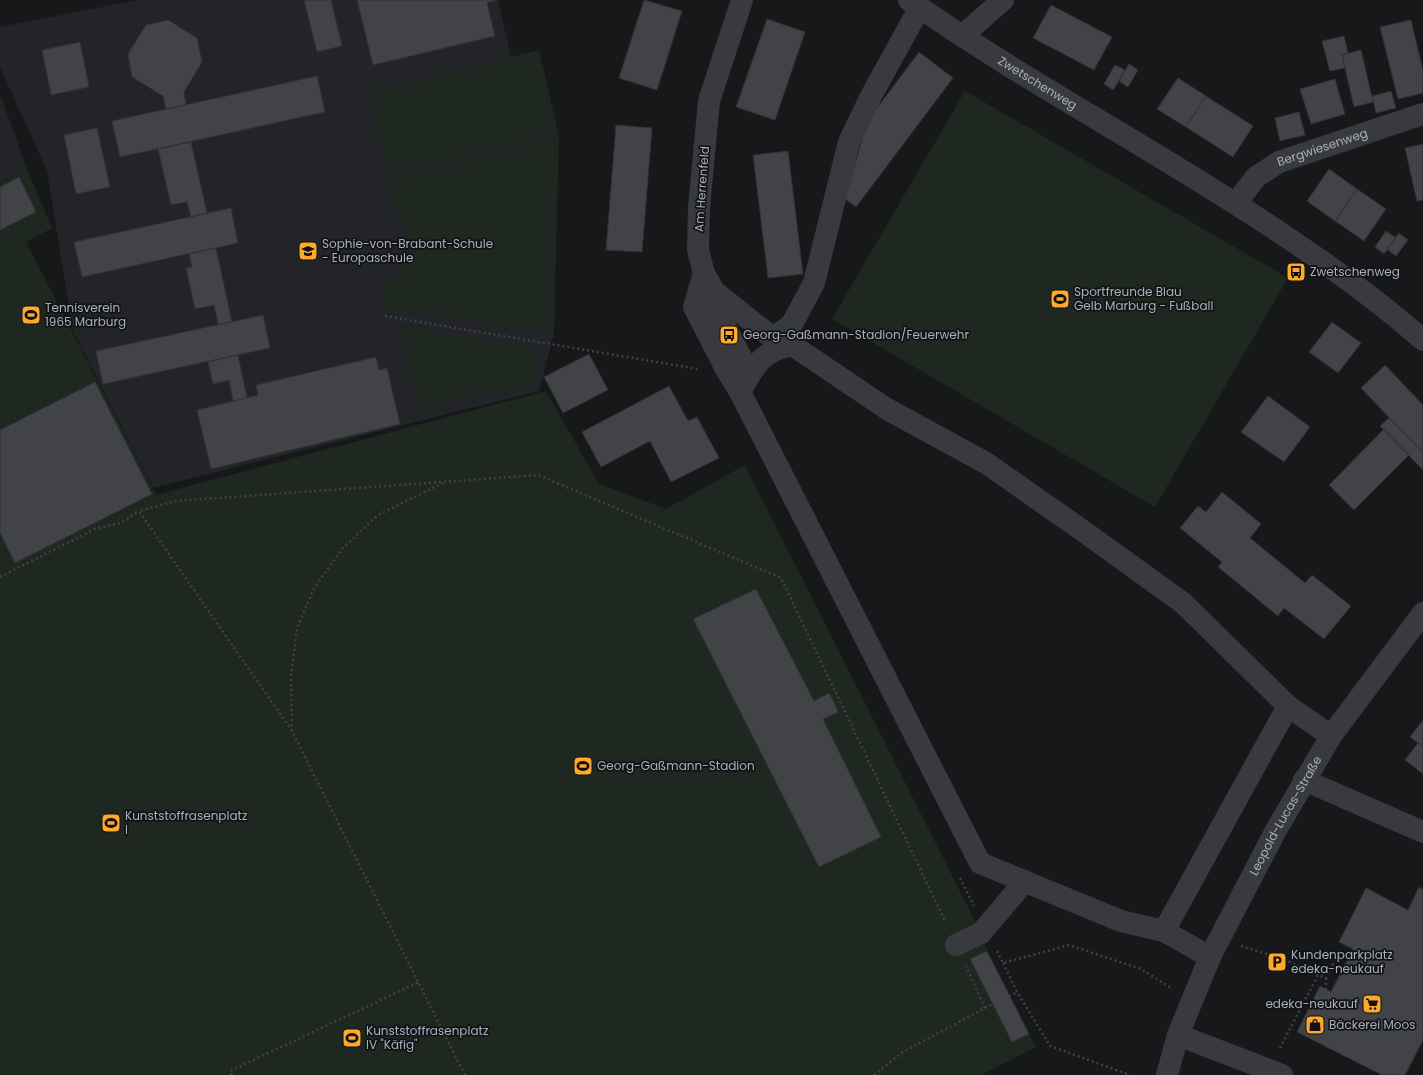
<svg xmlns="http://www.w3.org/2000/svg" width="1423" height="1075" font-family="Poppins,sans-serif">
  <style>
    .built { fill: #232427 }
    .green { fill: #1f2820 }
    .building { fill: #414347; stroke: #313236 }
    .lines { fill: none; stroke-linecap: round; stroke-linejoin: round }
    .path { stroke: #3e4146; stroke-width: 2.5; stroke-dasharray: 2 3; stroke-linecap: butt }
    .minor { stroke: #383a3f; stroke-width: 22 }
    .labels { text-anchor: middle; stroke-width: 3.5; stroke-linejoin: round; paint-order: stroke }
    .street-label { font-size: 12px; fill: #a9afbb; stroke: #121315 }
    .poi-label { font-size: 12px; fill: #a9afbb; stroke: #121315; text-anchor: start }
  </style>
  <rect width="100%" height="100%" fill="#17181a"/>
  <!-- built -->
  <path class="built" d="M 138,0 L 498,0 L 511,57 L 539,50 L 559,136 L 554,333 L 539,391 L 153,488 L 73,331 L 47,171 L 0,67 L 0,27 Z
    M 0,94 L 27,169 L 0,183 Z"/>
  <!-- green -->
  <path class="green" d="M 537,51 L 557,134 L 389,176 L 369,93 Z
    M 965,91 L 1288,278 L 1155,507 L 832,319 Z
    M 557,139 L 554,333 L 384,308 L 383,281 L 401,279 L 409,264 L 412,247 L 406,225 L 394,209 L 388,180 Z
    M 27,169 L 52,228 L 26,242 L 156,495 L 546,391 L 599,484 L 666,509 L 745,465 L 981,933 L 987,951 L 1036,1047 L 981,1075 L 0,1075 L 0,183 Z
    M 399,327 L 538,348 L 535,382 L 421,407 Z"/>
  <!-- building -->
  <path class="building" d="M 304,0 L 331,0 L 342,46 L 317,52 Z
    M 357,0 L 496,0 L 487,3 L 495,36 L 373,65 Z
    M 644,0 L 682,11 L 657,90 L 619,78 Z
    M 1051,5 L 1112,37 L 1094,70 L 1033,38 Z
    M 767,19 L 805,32 L 775,120 L 736,107 Z
    M 168,20 L 197,38 L 202,62 L 184,92 L 186,105 L 166,109 L 163,96 L 132,77 L 128,54 L 146,25 Z
    M 1411,20 L 1423,71 L 1423,93 L 1398,99 L 1380,27 Z
    M 1344,36 L 1348,53 L 1342,55 L 1345,68 L 1330,71 L 1322,41 Z
    M 80,42 L 89,87 L 51,95 L 42,50 Z
    M 1361,50 L 1373,102 L 1354,107 L 1342,55 Z
    M 919,52 L 953,78 L 856,207 L 845,199 L 862,140 L 857,135 Z
    M 1129,64 L 1138,70 L 1128,87 L 1119,81 Z
    M 1115,65 L 1125,70 L 1113,90 L 1104,84 Z
    M 317,76 L 325,112 L 120,157 L 112,121 Z
    M 1178,78 L 1206,96 L 1186,127 L 1157,109 Z
    M 1335,79 L 1345,114 L 1311,124 L 1300,89 Z
    M 1391,91 L 1396,108 L 1376,113 L 1372,96 Z
    M 1206,96 L 1253,126 L 1233,157 L 1186,127 Z
    M 1299,112 L 1305,135 L 1280,141 L 1275,118 Z
    M 616,125 L 652,128 L 642,252 L 606,250 Z
    M 97,128 L 110,187 L 76,194 L 64,135 Z
    M 191,142 L 207,213 L 191,217 L 187,202 L 171,205 L 158,149 Z
    M 1423,144 L 1423,200 L 1417,201 L 1405,148 Z
    M 788,151 L 803,274 L 768,278 L 753,155 Z
    M 1329,169 L 1357,189 L 1335,221 L 1307,201 Z
    M 19,177 L 36,212 L 0,230 L 0,187 Z
    M 1357,189 L 1386,209 L 1364,241 L 1335,221 Z
    M 231,208 L 238,243 L 82,277 L 74,242 Z
    M 1386,231 L 1396,238 L 1384,254 L 1375,247 Z
    M 1399,233 L 1408,240 L 1396,256 L 1387,249 Z
    M 216,248 L 232,322 L 218,324 L 214,305 L 195,309 L 186,268 L 192,267 L 189,254 Z
    M 263,315 L 270,348 L 103,384 L 96,351 Z
    M 1332,322 L 1361,343 L 1338,373 L 1309,352 Z
    M 589,354 L 608,390 L 563,413 L 544,377 Z
    M 238,355 L 247,398 L 233,401 L 229,380 L 213,384 L 208,362 Z
    M 376,357 L 379,370 L 387,368 L 400,424 L 211,469 L 197,410 L 258,395 L 256,385 Z
    M 1385,365 L 1423,405 L 1423,453 L 1361,388 Z
    M 95,382 L 152,494 L 15,563 L 0,533 L 0,430 Z
    M 669,386 L 688,421 L 697,417 L 719,458 L 671,482 L 650,441 L 601,467 L 582,432 Z
    M 1268,396 L 1310,427 L 1284,462 L 1241,432 Z
    M 1389,418 L 1423,453 L 1423,470 L 1380,426 Z
    M 1384,429 L 1409,455 L 1354,510 L 1329,485 Z
    M 1222,492 L 1261,524 L 1250,538 L 1305,583 L 1312,575 L 1351,606 L 1324,639 L 1284,608 L 1278,616 L 1218,567 L 1222,562 L 1180,528 L 1198,506 L 1206,512 Z
    M 756,589 L 814,701 L 829,693 L 834,702 L 838,712 L 823,719 L 881,837 L 819,867 L 693,619 Z
    M 1423,720 L 1423,747 L 1410,737 Z
    M 1418,743 L 1423,747 L 1423,774 L 1405,760 Z
    M 1419,887 L 1423,890 L 1423,1040 L 1405,1075 L 1382,1075 L 1297,1032 L 1320,986 L 1331,992 L 1353,949 L 1339,942 L 1366,888 L 1408,910 Z
    M 987,951 L 1029,1034 L 1012,1042 L 970,959 Z"/>
  <g class="lines">
    <!-- path -->
    <path class="path" d="M 385,316 L 698,369
      M 0,577 L 95,529 L 121,523 L 139,511
      M 292,731 L 291,678 L 297,628 L 314,588 L 343,548 L 378,515 L 443,483
      M 960,878 L 974,906
      M 1241,946 L 1283,959 L 1318,975
      M 997,951 L 1003,963 L 1069,945 L 1141,969 L 1171,988
      M 1003,963 L 1017,992 L 1050,1046 L 1130,1075
      M 1326,978 L 1326,989
      M 1009,996 L 1017,992
      M 985,1008 L 993,1004
      M 1280,1048 L 1318,975 L 1326,978 L 1340,949
      M 232,1075 L 230,1071 L 419,982
      M 465,1075 L 292,731 L 139,511 L 176,501 L 538,475 L 781,578 L 946,923
      M 874,1075 L 903,1052 L 985,1008 L 966,966"/>
    <!-- minor -->
    <g class="minor">
      <path d="M 742,0 L 709,101 L 699,207 L 698,250 L 704,273 L 714,291 L 784,347"/>
      <path id="s1" d="M 909,0 C 1030,85 1162,153 1285,236 C 1333,268 1380,302 1423,340"/>
      <path d="M 962,36 L 1003,0"/>
      <path id="s2" d="M 1236,203 L 1256,177 L 1279,162 L 1423,114"/>
      <path d="M 704,273 L 694,307 L 727,371 L 740,392 L 980,863 L 1121,921 L 1164,931 L 1210,957"/>
      <path d="M 714,291 L 720,317 L 750,374"/>
      <path d="M 773,338 L 792,324 L 814,283 L 849,142 L 871,96 L 920,7"/>
      <path d="M 740,392 C 754,367 761,351 792,345 L 887,409 L 986,463 L 1086,533 L 1183,603 L 1288,706 L 1331,736"/>
      <path d="M 1304,780 L 1423,832"/>
      <path d="M 1164,931 L 1288,706"/>
      <path d="M 956,945 L 981,933 L 1025,881"/>
      <path d="M 1178,1035 L 1282,1075"/>
      <path id="s3" d="M 1167,1075 L 1178,1035 L 1210,957 L 1275,832 L 1331,736 L 1423,613"/>
    </g>
  </g>
  <!-- icons -->
  <defs>
    <symbol id="school-square" viewBox="-11 -11 22 22"><rect x="-9" y="-9" width="18" height="18" rx="4" fill="#fea92b" stroke="#121315"/><path d="M0-5L7-2L0 1L-7-2ZM-4 1L0 2.5L4 1V4Q0 6-4 4Z" fill="#111"/></symbol>
    <symbol id="bus-square" viewBox="-11 -11 22 22"><rect x="-9" y="-9" width="18" height="18" rx="4" fill="#fea92b" stroke="#121315"/><path d="M-5-6H5V4H4V6H2V4H-2V6H-4V4H-5ZM-3.5-4V0h7V-4ZM-3.5 1.2v1.5H-2V1.2ZM2 1.2v1.5H3.5V1.2Z" fill="#111"/></symbol>
    <symbol id="stadium-square" viewBox="-11 -11 22 22"><rect x="-9" y="-9" width="18" height="18" rx="4" fill="#fea92b" stroke="#121315"/><path d="M0-5a6.5 5 0 1 0 0 10a6.5 5 0 1 0 0-10ZM-3.5-1.8h7v3.6h-7Z" fill="#111"/></symbol>
    <symbol id="parking-square" viewBox="-11 -11 22 22"><rect x="-9" y="-9" width="18" height="18" rx="4" fill="#fea92b" stroke="#121315"/><path d="M-3.5-5.5H1a3.5 3.5 0 0 1 0 7H-1V5.5H-3.5ZM-1-3.4V-.6H.8a1.4 1.4 0 0 0 0-2.8Z" fill="#111"/></symbol>
    <symbol id="supermarket-square" viewBox="-11 -11 22 22"><rect x="-9" y="-9" width="18" height="18" rx="4" fill="#fea92b" stroke="#121315"/><path d="M-6-5.5h2.5l.6 2H6L4.5 2H-2.5L-4.4-4H-6ZM-1.5 3.2a1.3 1.3 0 1 0 .1 0ZM3 3.2a1.3 1.3 0 1 0 .1 0Z" fill="#111"/></symbol>
    <symbol id="shop-square" viewBox="-11 -11 22 22"><rect x="-9" y="-9" width="18" height="18" rx="4" fill="#fea92b" stroke="#121315"/><path d="M-5-2.5h2.3a2.7 3.5 0 0 1 5.4 0H5L5.5 6h-11ZM-1.5-2.5h3a1.5 2.3 0 0 0-3 0Z" fill="#111"/></symbol>
  </defs>
  <g fill-rule="evenodd">
    <use href="#school-square" x="297" y="240" width="22" height="22"/>
    <use href="#bus-square" x="1285" y="261" width="22" height="22"/>
    <use href="#stadium-square" x="1049" y="288" width="22" height="22"/>
    <use href="#stadium-square" x="20" y="304" width="22" height="22"/>
    <use href="#bus-square" x="718" y="324" width="22" height="22"/>
    <use href="#stadium-square" x="572" y="755" width="22" height="22"/>
    <use href="#stadium-square" x="100" y="812" width="22" height="22"/>
    <use href="#parking-square" x="1266" y="951" width="22" height="22"/>
    <use href="#supermarket-square" x="1361" y="993" width="22" height="22"/>
    <use href="#shop-square" x="1304" y="1014" width="22" height="22"/>
    <use href="#stadium-square" x="341" y="1027" width="22" height="22"/>
  </g>
  <g class="labels">
    <!-- street labels -->
    <g class="street-label">
      <text dy="4" stroke="none"><textPath href="#s1" startOffset="153">Zwetschenweg</textPath></text>
      <text dy="4" stroke="none"><textPath href="#s2" startOffset="106">Bergwiesenweg</textPath></text>
      <text transform="translate(702 189) rotate(-86)" y="4">Am Herrenfeld</text>
      <text dy="4" stroke="none"><textPath href="#s3" startOffset="286">Leopold-Lucas-Straße</textPath></text>
    </g>
    <!-- poi labels -->
    <g class="poi-label">
      <text x="322" y="248">Sophie-von-Brabant-Schule<tspan x="322" dy="14">- Europaschule</tspan></text>
      <text x="1310" y="276">Zwetschenweg</text>
      <text x="1074" y="296">Sportfreunde Blau<tspan x="1074" dy="14">Gelb Marburg - Fußball</tspan></text>
      <text x="45" y="312">Tennisverein<tspan x="45" dy="14">1965 Marburg</tspan></text>
      <text x="743" y="339">Georg-Gaßmann-Stadion/Feuerwehr</text>
      <text x="597" y="770">Georg-Gaßmann-Stadion</text>
      <text x="125" y="820">Kunststoffrasenplatz<tspan x="125" dy="14">I</tspan></text>
      <text x="1291" y="959">Kundenparkplatz<tspan x="1291" dy="14">edeka-neukauf</tspan></text>
      <text x="1358" y="1008" text-anchor="end">edeka-neukauf</text>
      <text x="1329" y="1029">Bäckerei Moos</text>
      <text x="366" y="1035">Kunststoffrasenplatz<tspan x="366" dy="14">IV "Käfig"</tspan></text>
    </g>
  </g>
</svg>
